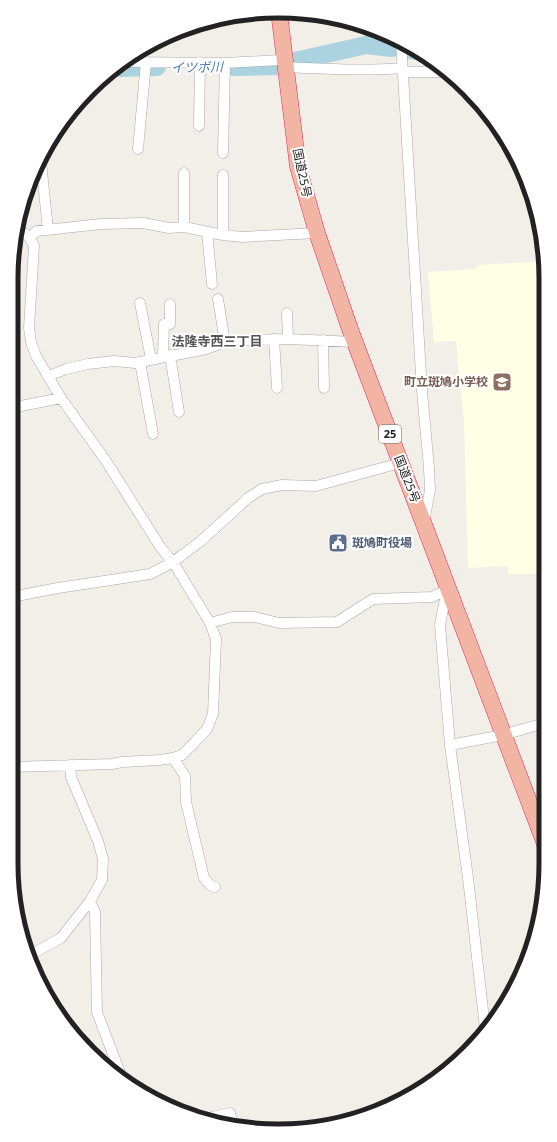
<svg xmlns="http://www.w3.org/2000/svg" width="557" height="1142" font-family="'Noto Sans','Noto Sans JP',sans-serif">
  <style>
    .education { fill: #ffffe5 }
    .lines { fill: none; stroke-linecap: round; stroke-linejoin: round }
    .river { stroke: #aad3df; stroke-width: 18 }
    .minor-casing { stroke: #a9a9a9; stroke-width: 11 }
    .trunk-casing { stroke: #dc2a67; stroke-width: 17 }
    .minor { stroke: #fff; stroke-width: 10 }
    .trunk { stroke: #f2b4a3; stroke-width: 16 }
    .labels { text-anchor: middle; stroke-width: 4; stroke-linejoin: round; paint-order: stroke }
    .shield { fill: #fff; stroke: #646464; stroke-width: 1 }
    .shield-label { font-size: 11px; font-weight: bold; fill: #222 }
    .street-label { font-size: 12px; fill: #222; stroke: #fff }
    .education-label { font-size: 12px; font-weight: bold; fill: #785e54; stroke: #fff; text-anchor: end }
    .service-label { font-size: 12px; font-weight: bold; fill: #4e5e75; stroke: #fff; text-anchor: start }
    .water-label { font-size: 13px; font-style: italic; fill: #4a7aab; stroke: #fff }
    .neighbourhood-label { font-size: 13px; font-weight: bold; fill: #555; stroke: #fff }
    .rim { fill: none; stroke: #222; stroke-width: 5 }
  </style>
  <rect width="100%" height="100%" fill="#f2efe9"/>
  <!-- education -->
  <path class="education" d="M 544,261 L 545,574 L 508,574 L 508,566 L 468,568 L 464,423 L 456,341 L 434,342 L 428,272 L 475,269 L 479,265 Z"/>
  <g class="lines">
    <!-- river -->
    <path class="river" d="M 411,50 L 417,51
      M 295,61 L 366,45 L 392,48
      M 234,67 L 278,66
      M 116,68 L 157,67"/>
    <defs>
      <path id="minor" d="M 401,41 L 422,391 L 429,468 L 430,490 L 424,522
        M 123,62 L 225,63 L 280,60
        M 286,67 C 325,69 364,71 403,68
        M 403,72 L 447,72
        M 199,126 L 200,62
        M 138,149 L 146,62
        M 223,153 L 225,63
        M 42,155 L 41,162 L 48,230
        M 223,175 L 223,235
        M 184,227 L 184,173
        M 207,232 L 212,284
        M 30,237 L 37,231 L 101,224 L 143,223 L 169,228 L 184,227 L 223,235 L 242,237 L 317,233
        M 218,299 L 225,342
        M 140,303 L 151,359
        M 287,313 L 288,339
        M 274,339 L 277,388
        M 323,340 L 324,388
        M 170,355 L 179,412
        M 163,356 L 164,324 L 170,324 L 170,304
        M 140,362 L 153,434
        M 49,376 L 66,369 L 88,364 L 114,361 L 135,363 L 206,349 L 225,342 L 245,340 L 288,339 L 355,342
        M 11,408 L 61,398
        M 449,590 L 444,604 L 440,625 L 450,745 L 468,878 L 485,1028
        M 11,597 L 58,588 L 150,574 L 173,562 L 201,541 L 248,498 L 262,489 L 282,485 L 316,486 L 400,463
        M 210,623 L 232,617 L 255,617 L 279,623 L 337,622 L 373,599 L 432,597 L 449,589
        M 450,745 L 503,735 L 545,723
        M 173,758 L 185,776 L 186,802 L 204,878 L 210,885 L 215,887
        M 11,767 L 112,764 L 122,762 L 159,760 L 173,758 L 182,755 L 195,742 L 207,729 L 213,714 L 216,639 L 210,623 L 173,562 L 161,548 L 106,461 L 61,398 L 36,356 L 31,342 L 29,328 L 34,246 C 29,236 28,233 16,232
        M 90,901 L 95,912 L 97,1012 L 122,1078
        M 28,956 L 61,938 L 90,901 L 102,880 L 103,859 L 98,841 L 71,777 L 70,765
        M 203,1119 L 230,1113 L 233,1126"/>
      <path id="trunk" d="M 279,12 L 298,167 L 317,233 L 351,332 L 545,844"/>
    </defs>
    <!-- minor casing -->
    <use href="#minor" class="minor-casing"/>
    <!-- trunk casing -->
    <use href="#trunk" class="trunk-casing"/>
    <!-- minor -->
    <use href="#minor" class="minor"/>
    <!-- trunk -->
    <use href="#trunk" class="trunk"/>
  </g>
  <!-- icons -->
  <defs>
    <symbol id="school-square" viewBox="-11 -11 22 22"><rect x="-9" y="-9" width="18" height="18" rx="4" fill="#8d6e63" stroke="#fff"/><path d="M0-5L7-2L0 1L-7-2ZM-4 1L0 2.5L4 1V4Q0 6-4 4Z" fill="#fff"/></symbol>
    <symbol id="civic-square" viewBox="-11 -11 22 22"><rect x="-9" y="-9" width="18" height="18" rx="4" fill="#5c6f8a" stroke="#fff"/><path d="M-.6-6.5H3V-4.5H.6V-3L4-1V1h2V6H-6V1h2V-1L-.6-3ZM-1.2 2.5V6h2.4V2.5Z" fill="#fff"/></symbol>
  </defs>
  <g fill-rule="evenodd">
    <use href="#school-square" x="491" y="371" width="22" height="22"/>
    <use href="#civic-square" x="327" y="532" width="22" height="22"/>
  </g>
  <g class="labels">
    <!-- shield labels -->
    <rect class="shield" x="379" y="425" width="22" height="18" rx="3"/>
    <g class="shield-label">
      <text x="390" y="438">25</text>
    </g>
    <!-- street labels -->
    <g class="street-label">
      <text transform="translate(302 173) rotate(78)" y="4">国道25号</text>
      <text transform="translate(407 479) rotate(69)" y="4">国道25号</text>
    </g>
    <!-- education labels -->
    <g class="education-label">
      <text x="488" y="386">町立斑鳩小学校</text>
    </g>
    <!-- service labels -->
    <g class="service-label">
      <text x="352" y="547">斑鳩町役場</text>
    </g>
    <!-- water labels -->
    <g class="water-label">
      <text transform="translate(197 67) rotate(-1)" y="5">イツボ川</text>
    </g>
    <!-- neighbourhood labels -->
    <g class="neighbourhood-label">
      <text x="217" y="346">法隆寺西三丁目</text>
    </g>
  </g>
  <!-- crop -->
  <path d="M0 0H557V1142H0ZM278 18H279A260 260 0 0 1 539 278V864A260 260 0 0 1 279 1124H278A260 260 0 0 1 18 864V278A260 260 0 0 1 278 18Z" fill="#fff" fill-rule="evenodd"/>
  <path class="rim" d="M278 18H279A260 260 0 0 1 539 278V864A260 260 0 0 1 279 1124H278A260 260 0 0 1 18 864V278A260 260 0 0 1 278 18Z"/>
</svg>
